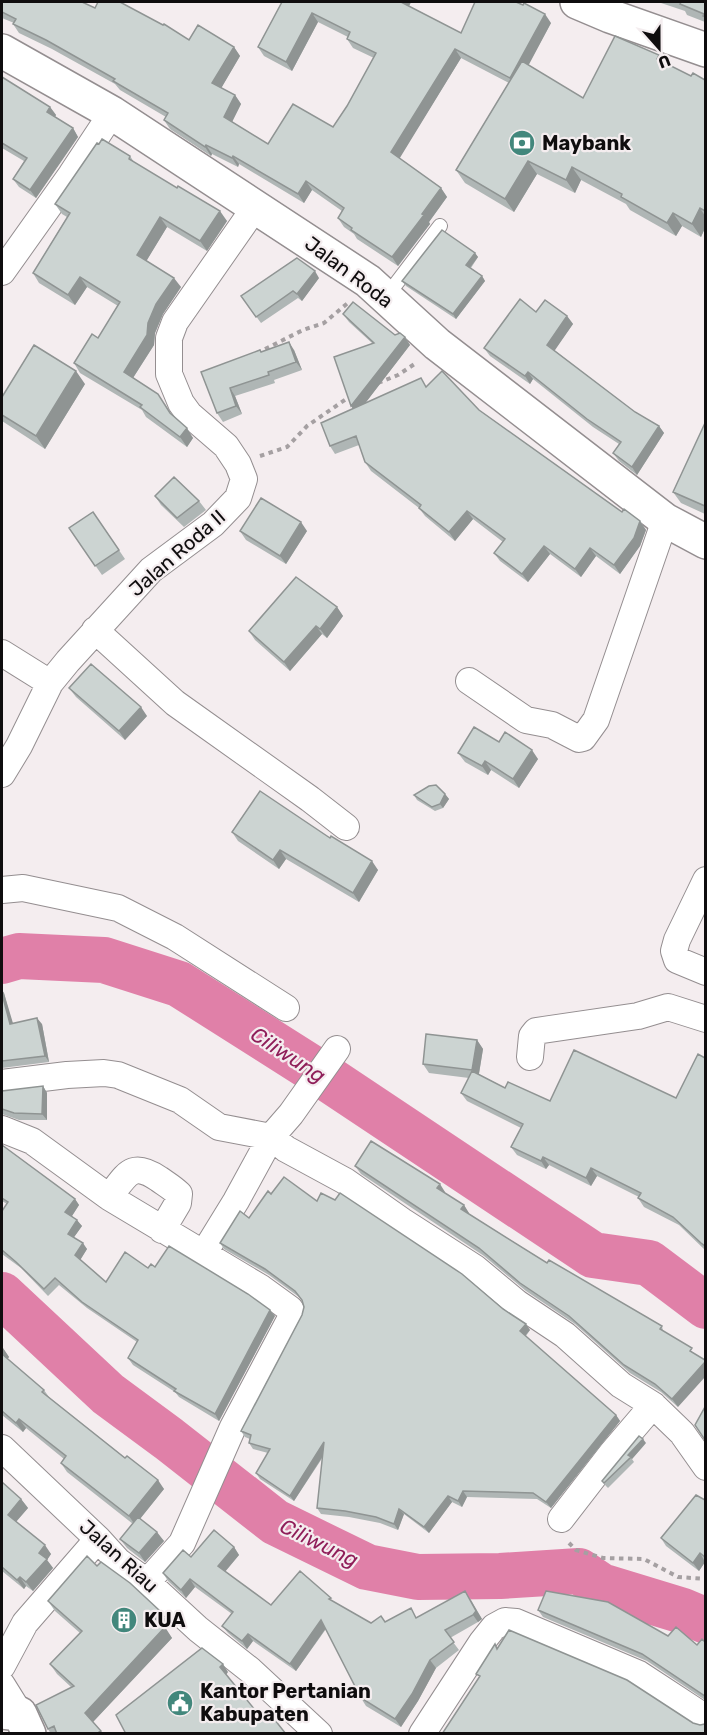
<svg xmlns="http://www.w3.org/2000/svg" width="707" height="1735" font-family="Rubik,sans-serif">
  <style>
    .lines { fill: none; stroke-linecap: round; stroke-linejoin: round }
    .river { stroke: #e080a8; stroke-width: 46 }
    .lane-casing { stroke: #948e90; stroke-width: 16 }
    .street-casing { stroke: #948e90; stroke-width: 28 }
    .secondary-casing { stroke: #948e90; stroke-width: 36 }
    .primary-casing { stroke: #948e90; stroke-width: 36 }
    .path { stroke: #a5a0a2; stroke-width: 4; stroke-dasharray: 4.5 4.5; stroke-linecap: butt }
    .lane { stroke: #fff; stroke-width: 14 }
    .street { stroke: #fff; stroke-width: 26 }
    .secondary { stroke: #fff; stroke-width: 33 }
    .primary { stroke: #fff; stroke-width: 33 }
    .wall { fill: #afb6b5 }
    .shaded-wall { fill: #8f9493 }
    .building { fill: #ccd4d2; stroke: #8f9493; stroke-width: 1.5 }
    .labels { text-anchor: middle; stroke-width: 4.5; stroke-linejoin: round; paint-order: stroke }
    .poi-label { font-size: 20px; font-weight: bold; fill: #0f0d0e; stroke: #f4edef; text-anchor: start }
    .street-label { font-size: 20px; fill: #0f0d0e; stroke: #f4edef }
    .water-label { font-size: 21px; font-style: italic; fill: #8f1e59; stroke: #f4edef }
  </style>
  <rect width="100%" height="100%" fill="#f4edef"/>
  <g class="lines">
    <!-- river -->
    <path class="river" d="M 2,961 L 19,956 L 104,960 L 179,984 L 321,1074 L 593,1255 L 649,1263 L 706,1306
      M 2,1295 L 108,1394 L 169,1439 L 275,1522 L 367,1567 L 418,1577 L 500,1576 L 579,1571 L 601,1586 L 683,1611 L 706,1621"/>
    <defs>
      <path id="lane" d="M 386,297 L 440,226"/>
      <path id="street" d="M 2,272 L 71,175 L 112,113
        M 95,630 L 175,703 L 310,799 L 346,827
        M 2,653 L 50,683
        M 469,681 L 526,720 L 552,725 L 579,739 L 583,738 L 596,720 L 665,520
        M 2,774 L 19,746 L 50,683 L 68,661 L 151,570 L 213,524 L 238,498 L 244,479 L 238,464 L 226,446 L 189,414 L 181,403 L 169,374 L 169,338 L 175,322 L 256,206
        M 706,880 L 677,940 L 674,951 L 677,960 L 706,972
        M 2,890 L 23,888 L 118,908 L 175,937 L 286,1008
        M 530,1057 L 532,1036 L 536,1031 L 638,1016 L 668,1007 L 706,1019
        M 2,1083 L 67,1075 L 104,1073 L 118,1075 L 180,1100 L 219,1127 L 271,1137 L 286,1149 L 345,1181 L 402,1221 L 475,1268 L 517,1303 L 565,1335 L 621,1385 L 653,1405 L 682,1433 L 706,1467
        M 2,1129 L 32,1141 L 109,1197 L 261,1288 L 290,1309 L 293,1314 L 233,1427 L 182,1543 L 147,1582
        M 109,1197 C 127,1175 131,1160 159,1179 C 166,1184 173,1188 179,1194 L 178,1203 L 162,1230
        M 204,1253 L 236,1201 L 271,1137 L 291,1114 L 337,1049
        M 2,1448 L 98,1539 L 118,1561 L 147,1582 L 198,1629 L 250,1670 L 319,1734
        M 561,1519 L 612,1453 L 653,1405
        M 2,1666 L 25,1623 L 98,1539
        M 2,1685 L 20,1714
        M 422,1734 L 482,1642 L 494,1627 L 505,1621 L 516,1622 L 639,1674 L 706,1718"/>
      <path id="secondary" d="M 2,51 L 112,113 L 368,281 L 437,344 L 665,520 L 706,542
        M 2,1712 L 20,1714 L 29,1734"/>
      <path id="primary" d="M 577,2 L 610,16 L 706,50"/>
    </defs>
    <!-- lane casing -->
    <use href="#lane" class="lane-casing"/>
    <!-- street casing -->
    <use href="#street" class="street-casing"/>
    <!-- secondary casing -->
    <use href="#secondary" class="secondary-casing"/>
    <!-- primary casing -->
    <use href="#primary" class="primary-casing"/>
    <!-- path -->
    <path class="path" d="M 257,353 L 303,330 L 324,323 L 349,302
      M 378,383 L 398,375 L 416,363
      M 260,456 L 287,447 L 307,426 L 352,395
      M 569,1543 L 576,1550 L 603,1558 L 644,1559 L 678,1577 L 706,1579"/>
    <!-- lane -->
    <use href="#lane" class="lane"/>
    <!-- street -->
    <use href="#street" class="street"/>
    <!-- secondary -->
    <use href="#secondary" class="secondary"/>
    <!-- primary -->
    <use href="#primary" class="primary"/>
  </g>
  <!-- wall -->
  <path class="wall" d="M 2,2 L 95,8 L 189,40 L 234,47 L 240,56 L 221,88 L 235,95 L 241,104 L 232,122 L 268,144 L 333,127 L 347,106 L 374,58 L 353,48 L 347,39 L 348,37 L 318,22 L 292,71 L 264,56 L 258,47 L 282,2 L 411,2 L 409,6 L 461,33 L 551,23 L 528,65 L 583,98 L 659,55 L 664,63 L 691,76 L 705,80 L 705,228 L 701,237 L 682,226 L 676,236 L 630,210 L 626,204 L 581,180 L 575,193 L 537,174 L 514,212 L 465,183 L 456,170 L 509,83 L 461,58 L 399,158 L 441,188 L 447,197 L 429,222 L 430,224 L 398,266 L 357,239 L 354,234 L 344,227 L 338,218 L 342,211 L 312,190 L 304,203 L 239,164 L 238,167 L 212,154 L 211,156 L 170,129 L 164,120 L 166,117 L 120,90 L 115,84 L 52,49 L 19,33 L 13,24 L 14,23 L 2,18 Z
    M 658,2 L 705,2 L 705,22 L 687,15 L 685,11 Z
    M 2,77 L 50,107 L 56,115 L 55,117 L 73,128 L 78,137 L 36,198 L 19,187 L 13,179 L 24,161 L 2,148 Z
    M 130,156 L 134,162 L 227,221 L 207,251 L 167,227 L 146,261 L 181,287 L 163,314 L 155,333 L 154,345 L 133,378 L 165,404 L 172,415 L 193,438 L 187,447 L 146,417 L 142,410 L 80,373 L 74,363 L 98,338 L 118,306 L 87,287 L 75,305 L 39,283 L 33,273 L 67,217 L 62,214 L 55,204 Z
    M 475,253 L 478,257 L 471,268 L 482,276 L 485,281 L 456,319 L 406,286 L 402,281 Z
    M 319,278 L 302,301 L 298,298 L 261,323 L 241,296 Z
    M 536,312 L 567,316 L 573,324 L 554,350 L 635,412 L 659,426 L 664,433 L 637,475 L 619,461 L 613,453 L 619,444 L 593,427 L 533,379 L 530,384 L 490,356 L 484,348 Z
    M 343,314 L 395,335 L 405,337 L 410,345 L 365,403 L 427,386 L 479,410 L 622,512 L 640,521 L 646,530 L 640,546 L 620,574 L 596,556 L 581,577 L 550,554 L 528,582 L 500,561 L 494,553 L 503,542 L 473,519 L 455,541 L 425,516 L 419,508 L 371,471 L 365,462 L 359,445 L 335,454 L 330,446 L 353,409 L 351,406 L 372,343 L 349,322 Z
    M 294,350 L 302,370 L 274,380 L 275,383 L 235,396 L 242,414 L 223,422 L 217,413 L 201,372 L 262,352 Z
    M 85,384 L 45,449 L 2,421 L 2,397 Z
    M 705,423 L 705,514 L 681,503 L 673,492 Z
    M 155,496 L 199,501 L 206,510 L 184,527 L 161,505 Z
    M 93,512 L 125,559 L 102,575 L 69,528 Z
    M 240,531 L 307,531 L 286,564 L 246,540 Z
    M 337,607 L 343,616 L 327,638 L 322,634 L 290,671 L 255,640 L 249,631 Z
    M 69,688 L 147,716 L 125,740 L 76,697 Z
    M 499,742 L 538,759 L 519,788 L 491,770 L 488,775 L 465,762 L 458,753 Z
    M 445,794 L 449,799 L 443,808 L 435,811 L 417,800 L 414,795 Z
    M 232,832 L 330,838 L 378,870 L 359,902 L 286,859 L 279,869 L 238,841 Z
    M 2,990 L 4,993 L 12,1023 L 42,1024 L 49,1062 L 2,1068 Z
    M 477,1040 L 483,1049 L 479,1074 L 505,1088 L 550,1101 L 676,1098 L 705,1058 L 705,1250 L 679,1225 L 644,1207 L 638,1198 L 639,1197 L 597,1176 L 591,1186 L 549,1165 L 546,1169 L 517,1155 L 511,1147 L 521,1128 L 467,1101 L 461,1093 L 469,1078 L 429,1073 L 423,1064 Z
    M 43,1086 L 47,1093 L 47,1120 L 19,1120 L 2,1114 L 2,1091 Z
    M 2,1145 L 75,1199 L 79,1205 L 72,1216 L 82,1226 L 74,1237 L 87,1249 L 80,1260 L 106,1282 L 148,1268 L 155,1267 L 270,1310 L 275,1316 L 219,1421 L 179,1397 L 175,1392 L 133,1365 L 128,1358 L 137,1342 L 87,1308 L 59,1285 L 48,1296 L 21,1268 L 2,1254 L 2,1211 L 7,1204 L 2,1201 Z
    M 355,1166 L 445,1192 L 445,1193 L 464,1205 L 469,1214 L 547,1263 L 662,1326 L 678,1407 L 661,1392 L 630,1373 L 575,1324 L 526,1291 L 484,1256 L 361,1174 Z
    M 271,1194 L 317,1201 L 503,1309 L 530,1330 L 526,1336 L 616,1415 L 620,1421 L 551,1508 L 537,1499 L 467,1497 L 462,1507 L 452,1502 L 429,1533 L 404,1514 L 398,1530 L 380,1523 L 349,1517 L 321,1514 L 317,1508 L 323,1457 L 294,1501 L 260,1479 L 256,1473 L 268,1453 L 253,1449 L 249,1443 L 250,1439 L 245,1437 L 241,1431 L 302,1315 L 304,1307 L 302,1301 L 299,1297 L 269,1275 L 224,1249 L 220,1243 L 249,1218 Z
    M 2,1347 L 9,1357 L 7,1359 L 44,1390 L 49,1397 L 164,1489 L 140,1519 L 164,1541 L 145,1562 L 127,1548 L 120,1539 L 133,1524 L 67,1472 L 61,1463 L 64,1459 L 26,1428 L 23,1432 L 2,1415 Z
    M 646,1443 L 632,1459 L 634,1462 L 608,1488 L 606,1486 L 602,1481 Z
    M 2,1482 L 21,1499 L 28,1508 L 16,1522 L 51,1554 L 47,1560 L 53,1568 L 33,1591 L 26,1586 L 24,1589 L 2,1571 Z
    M 705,1500 L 705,1562 L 699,1571 L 666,1546 L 661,1538 Z
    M 234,1547 L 239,1555 L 225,1572 L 271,1605 L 334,1602 L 371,1623 L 417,1617 L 470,1598 L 482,1619 L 478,1622 L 450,1638 L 459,1650 L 436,1668 L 418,1701 L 401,1727 L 366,1706 L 361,1698 L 326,1629 L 296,1671 L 253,1641 L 247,1649 L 228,1633 L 222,1626 L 232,1614 L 195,1587 L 186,1598 L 168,1581 L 163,1573 L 191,1557 Z
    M 97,1566 L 166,1620 L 162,1625 L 172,1638 L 93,1722 L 103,1734 L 51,1734 L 48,1729 L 71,1687 L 57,1674 L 50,1664 L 80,1633 L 55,1611 L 48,1601 Z
    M 538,1610 L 668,1636 L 697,1645 L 705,1642 L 705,1700 L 647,1661 L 543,1617 Z"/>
  <!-- shaded-wall -->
  <path class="shaded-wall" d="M 401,2 L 411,2 L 407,10 Z
    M 312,13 L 318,22 L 292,71 L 286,62 Z
    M 545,14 L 551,23 L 517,87 L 510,78 Z
    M 234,47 L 240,56 L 219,92 L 212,83 Z
    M 455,49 L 461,58 L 398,161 L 391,152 Z
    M 659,55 L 668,68 L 657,59 Z
    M 235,95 L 241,104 L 230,126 L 224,117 Z
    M 50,107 L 56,115 L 53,120 L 47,112 Z
    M 73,128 L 78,137 L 36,198 L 30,190 Z
    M 206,145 L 212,154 L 211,156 L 205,147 Z
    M 233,156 L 239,164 L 238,167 L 232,158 Z
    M 528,161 L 537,174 L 514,212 L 505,199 Z
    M 572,167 L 581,180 L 575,193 L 566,180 Z
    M 306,181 L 312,190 L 304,203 L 298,194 Z
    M 441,188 L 447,197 L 429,222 L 430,224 L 398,266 L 392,257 Z
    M 700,208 L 705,216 L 705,228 L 701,237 L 692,224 Z
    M 220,211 L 227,221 L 207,251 L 200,241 Z
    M 673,213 L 682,226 L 676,236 L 667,223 Z
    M 160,217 L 167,227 L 144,265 L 137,255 Z
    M 475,253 L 478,257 L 469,269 L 466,265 Z
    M 315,271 L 319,278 L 302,301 L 297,294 Z
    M 482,276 L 485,281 L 456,319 L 453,314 Z
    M 80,277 L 87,287 L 75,305 L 68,295 Z
    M 174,278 L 181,287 L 163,314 L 155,333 L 154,345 L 131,381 L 124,372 L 148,323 L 156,304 Z
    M 567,316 L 573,324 L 553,353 L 547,345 Z
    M 405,337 L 410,345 L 357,414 L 351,406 Z
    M 289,342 L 294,350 L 302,370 L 296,362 Z
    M 76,371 L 85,384 L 45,449 L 36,436 Z
    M 528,372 L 533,379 L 530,384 L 525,376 Z
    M 230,388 L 235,396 L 242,414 L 236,406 Z
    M 659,426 L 664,433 L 637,475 L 632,467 Z
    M 187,428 L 193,438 L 187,447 L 180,437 Z
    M 467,511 L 473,519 L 455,541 L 449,532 Z
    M 640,521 L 646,530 L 640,546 L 620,574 L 614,565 Z
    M 301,522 L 307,531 L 286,564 L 280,556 Z
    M 544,546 L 550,554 L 528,582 L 522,574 Z
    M 590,548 L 596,556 L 581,577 L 575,569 Z
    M 337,607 L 343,616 L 327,638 L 320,629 Z
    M 316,626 L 322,634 L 290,671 L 284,662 Z
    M 141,707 L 147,716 L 125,740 L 119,731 Z
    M 532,750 L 538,759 L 519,788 L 513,779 Z
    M 485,761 L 491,770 L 488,775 L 482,766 Z
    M 445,794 L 449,799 L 443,808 L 440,804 Z
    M 280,850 L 286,859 L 279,869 L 273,860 Z
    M 372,861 L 378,870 L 359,902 L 353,893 Z
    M 2,990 L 4,993 L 15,1030 L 10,1024 L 2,994 Z
    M 37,1018 L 42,1024 L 49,1062 L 45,1056 Z
    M 477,1040 L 483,1049 L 478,1079 L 472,1070 Z
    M 43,1086 L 47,1093 L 47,1120 L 42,1114 Z
    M 543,1157 L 549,1165 L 546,1169 L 541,1161 Z
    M 591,1168 L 597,1176 L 591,1186 L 586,1178 Z
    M 440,1184 L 445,1192 L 442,1196 L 437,1188 Z
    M 75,1199 L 79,1205 L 70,1219 L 65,1212 Z
    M 464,1205 L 469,1213 L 467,1217 L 461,1209 Z
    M 77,1220 L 82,1226 L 72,1240 L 68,1234 Z
    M 83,1243 L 87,1249 L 79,1262 L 75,1255 Z
    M 270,1310 L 275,1316 L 219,1421 L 215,1414 Z
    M 526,1324 L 530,1330 L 524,1337 L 520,1331 Z
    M 3,1348 L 9,1357 L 6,1361 L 2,1355 L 2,1350 Z
    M 705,1362 L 705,1377 L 678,1407 L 672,1399 Z
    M 616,1415 L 620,1421 L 551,1508 L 546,1502 Z
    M 19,1419 L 26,1428 L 23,1432 L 16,1423 Z
    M 643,1439 L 646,1443 L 632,1459 L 628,1455 Z
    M 324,1442 L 328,1448 L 294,1501 L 290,1496 Z
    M 158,1480 L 164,1489 L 135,1525 L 129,1516 Z
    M 463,1491 L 467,1497 L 462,1507 L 458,1501 Z
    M 448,1496 L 452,1502 L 429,1533 L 424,1527 Z
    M 21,1499 L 28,1508 L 14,1524 L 8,1515 Z
    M 399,1509 L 404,1514 L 398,1530 L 394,1524 Z
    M 157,1532 L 164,1541 L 145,1562 L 139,1553 Z
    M 45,1545 L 51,1554 L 47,1560 L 53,1568 L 33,1591 L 26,1582 L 39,1553 Z
    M 234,1547 L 239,1555 L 223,1574 L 218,1566 Z
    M 700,1553 L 705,1562 L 699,1571 L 693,1563 Z
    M 20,1577 L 26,1586 L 24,1589 L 17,1580 Z
    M 190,1579 L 195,1587 L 186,1598 L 181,1590 Z
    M 465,1591 L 482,1619 L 478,1622 L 473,1615 Z
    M 159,1610 L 166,1620 L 160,1627 L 153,1617 Z
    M 321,1620 L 326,1628 L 296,1671 L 290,1664 Z
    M 165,1627 L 172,1638 L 92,1723 L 85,1713 Z
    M 248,1634 L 253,1641 L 247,1649 L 242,1641 Z
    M 430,1660 L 436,1668 L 418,1701 L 401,1727 L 395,1719 Z
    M 223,1664 L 228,1672 L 226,1675 L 220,1667 Z"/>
  <!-- building -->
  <path class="building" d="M 2,2 L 82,2 L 95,8 L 98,2 L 120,2 L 163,25 L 164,24 L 189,40 L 198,25 L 234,47 L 212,83 L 235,95 L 224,117 L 268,144 L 293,104 L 333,127 L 347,106 L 376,53 L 347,39 L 350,32 L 312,13 L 286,62 L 258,47 L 282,2 L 401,2 L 461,33 L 475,2 L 516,2 L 523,5 L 524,3 L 545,14 L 510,78 L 455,49 L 391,152 L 441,188 L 422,214 L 424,215 L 392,257 L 351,230 L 352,228 L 338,218 L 344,208 L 306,181 L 298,194 L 233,156 L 232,158 L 206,145 L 205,147 L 164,120 L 168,113 L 113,81 L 115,79 L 46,40 L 13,24 L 16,19 L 2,12 Z
    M 679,2 L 705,2 L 705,17 L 703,16 L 704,14 L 680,4 L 681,2 Z
    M 615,36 L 659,55 L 657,59 L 691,76 L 693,73 L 705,80 L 705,211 L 700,208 L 692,224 L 673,213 L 667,223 L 621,197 L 622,194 L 572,167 L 566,180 L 528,161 L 505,199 L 456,170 L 522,61 L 583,98 Z
    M 2,77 L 50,107 L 47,112 L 73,128 L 30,190 L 13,179 L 27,158 L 2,143 Z
    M 102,139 L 130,156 L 129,159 L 177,188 L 178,186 L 220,211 L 200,241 L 160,217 L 137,255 L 174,278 L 156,304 L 148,323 L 147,335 L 124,372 L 158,394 L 170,413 L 187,428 L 180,437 L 140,407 L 142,405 L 74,363 L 92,334 L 98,338 L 120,302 L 80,277 L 68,295 L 33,273 L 70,213 L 55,204 L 97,143 L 99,144 Z
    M 442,230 L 475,253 L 466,265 L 482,276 L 453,314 L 402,281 Z
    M 297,258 L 315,271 L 297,294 L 293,291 L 256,317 L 241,296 Z
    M 520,299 L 536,312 L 545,300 L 567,316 L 547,345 L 635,412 L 659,426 L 632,467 L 613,453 L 621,442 L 587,419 L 528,372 L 525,376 L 484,348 Z
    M 353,302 L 395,335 L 400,333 L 405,337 L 351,406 L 334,357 L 374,343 L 343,314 Z
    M 289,342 L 296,362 L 268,372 L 269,375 L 230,388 L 236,406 L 217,413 L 201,372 L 260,350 L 261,352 Z
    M 34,345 L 76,371 L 36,436 L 2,415 L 2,397 Z
    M 442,371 L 479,410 L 622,512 L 624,509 L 640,521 L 634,538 L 614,565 L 590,548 L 575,569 L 544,546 L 522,574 L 494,553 L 505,539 L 467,511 L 449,532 L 419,508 L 421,505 L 365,462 L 356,436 L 330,446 L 321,423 L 421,378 L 426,387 Z
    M 705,423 L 705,506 L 673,492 Z
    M 174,477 L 199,501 L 177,518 L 155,496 Z
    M 261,498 L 301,522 L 280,556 L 240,531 Z
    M 93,512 L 119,550 L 95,566 L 69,528 Z
    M 296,577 L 337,607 L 320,629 L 316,626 L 284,662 L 249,631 Z
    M 91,664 L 141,707 L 119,731 L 69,688 Z
    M 474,727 L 499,742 L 505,732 L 532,750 L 513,779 L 485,761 L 482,766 L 458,753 Z
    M 436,785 L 445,794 L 440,804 L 432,807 L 414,795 L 429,786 Z
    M 260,791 L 330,838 L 331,836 L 372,861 L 353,893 L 280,850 L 273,860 L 232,832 Z
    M 2,994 L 10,1024 L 37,1018 L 45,1056 L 2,1061 Z
    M 426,1034 L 477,1040 L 472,1070 L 423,1064 Z
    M 574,1050 L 676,1098 L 698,1054 L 705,1058 L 705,1246 L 701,1243 L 673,1217 L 638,1198 L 641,1193 L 591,1168 L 586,1178 L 543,1157 L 541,1161 L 511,1147 L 523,1124 L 461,1093 L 472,1071 L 505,1088 L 508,1082 L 550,1101 Z
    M 43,1086 L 42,1114 L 14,1113 L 2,1109 L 2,1091 Z
    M 371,1141 L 440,1184 L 437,1188 L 464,1205 L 461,1209 L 547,1263 L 549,1260 L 662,1326 L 660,1329 L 692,1348 L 690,1351 L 705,1360 L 705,1362 L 672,1399 L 655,1384 L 624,1365 L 569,1316 L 520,1283 L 479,1248 L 355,1166 Z
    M 2,1145 L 75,1199 L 65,1212 L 77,1220 L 68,1234 L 83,1243 L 75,1255 L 106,1282 L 125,1252 L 148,1268 L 151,1264 L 155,1267 L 169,1246 L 248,1294 L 270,1310 L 215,1414 L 174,1391 L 176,1389 L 128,1358 L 138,1340 L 82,1302 L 55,1278 L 44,1289 L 16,1262 L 2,1250 L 2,1211 L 8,1202 L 2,1198 Z
    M 284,1177 L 317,1201 L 321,1193 L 335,1200 L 340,1193 L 462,1274 L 503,1309 L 526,1324 L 520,1331 L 616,1415 L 546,1502 L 533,1493 L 463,1491 L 458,1501 L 448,1496 L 424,1527 L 399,1509 L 394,1524 L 376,1517 L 345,1511 L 317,1508 L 324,1442 L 290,1496 L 256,1473 L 270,1449 L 249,1443 L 251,1435 L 241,1431 L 302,1315 L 304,1307 L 302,1300 L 295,1291 L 265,1269 L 220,1243 L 240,1211 L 249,1218 L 268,1191 L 271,1194 Z
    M 2,1354 L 44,1390 L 42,1392 L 125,1458 L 127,1456 L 158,1480 L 129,1516 L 61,1463 L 66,1456 L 19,1419 L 16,1423 L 2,1411 Z
    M 705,1407 L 705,1440 L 695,1425 Z
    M 639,1436 L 643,1439 L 628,1455 L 631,1457 L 604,1483 L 602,1481 Z
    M 2,1482 L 21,1499 L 8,1515 L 45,1545 L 39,1553 L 47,1559 L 26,1582 L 20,1577 L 17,1580 L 2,1567 Z
    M 696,1495 L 705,1500 L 705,1557 L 700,1553 L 693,1563 L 661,1538 Z
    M 138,1517 L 157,1532 L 139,1553 L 120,1539 Z
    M 214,1530 L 234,1547 L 218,1566 L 271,1605 L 300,1571 L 331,1598 L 329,1599 L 371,1623 L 381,1616 L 385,1622 L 411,1608 L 416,1618 L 465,1591 L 476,1611 L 473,1615 L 445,1630 L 454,1642 L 430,1660 L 412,1694 L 395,1719 L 361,1698 L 321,1620 L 290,1664 L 248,1634 L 242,1641 L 222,1626 L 233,1612 L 190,1579 L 181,1590 L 163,1573 L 183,1550 L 191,1557 Z
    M 87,1556 L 97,1566 L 101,1562 L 130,1583 L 159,1610 L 153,1617 L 165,1627 L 85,1713 L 101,1731 L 96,1734 L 57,1734 L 54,1726 L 48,1729 L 36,1705 L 74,1686 L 50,1664 L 82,1631 L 48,1601 Z
    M 546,1591 L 608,1602 L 668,1636 L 676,1627 L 697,1645 L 702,1639 L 705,1642 L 705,1696 L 642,1654 L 538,1610 Z
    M 509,1630 L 627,1680 L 693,1723 L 700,1725 L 705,1724 L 705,1734 L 442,1734 L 480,1676 L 476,1674 L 495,1644 L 497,1649 Z
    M 202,1648 L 223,1664 L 220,1667 L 264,1721 L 271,1715 L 286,1734 L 126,1734 L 116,1715 Z"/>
  <!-- icons -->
  <defs>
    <symbol id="bank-disc" viewBox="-11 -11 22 22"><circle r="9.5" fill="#42877c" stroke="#f4edef"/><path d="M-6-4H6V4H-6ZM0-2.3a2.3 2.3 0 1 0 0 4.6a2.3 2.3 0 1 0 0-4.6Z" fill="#fff"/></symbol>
    <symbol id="building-disc" viewBox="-11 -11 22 22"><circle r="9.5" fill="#42877c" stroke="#f4edef"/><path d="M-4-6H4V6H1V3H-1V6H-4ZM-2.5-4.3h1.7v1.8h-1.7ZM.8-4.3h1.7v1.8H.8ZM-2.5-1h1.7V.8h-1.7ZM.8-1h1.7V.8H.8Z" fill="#fff"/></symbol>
    <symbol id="civic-disc" viewBox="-11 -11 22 22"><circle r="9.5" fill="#42877c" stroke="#f4edef"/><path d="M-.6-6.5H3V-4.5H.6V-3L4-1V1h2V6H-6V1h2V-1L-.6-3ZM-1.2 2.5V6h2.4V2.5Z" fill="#fff"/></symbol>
  </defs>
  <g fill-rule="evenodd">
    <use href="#bank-disc" x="507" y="128" width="30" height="30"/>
    <use href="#building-disc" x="109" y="1605" width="30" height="30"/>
    <use href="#civic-disc" x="165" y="1688" width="30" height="30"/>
  </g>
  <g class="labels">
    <!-- poi labels -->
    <g class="poi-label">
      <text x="542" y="150">Maybank</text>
      <text x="144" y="1627">KUA</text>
      <text x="200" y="1698">Kantor Pertanian<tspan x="200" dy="23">Kabupaten</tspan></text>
    </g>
    <!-- street labels -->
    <g class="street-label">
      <text transform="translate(349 272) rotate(37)" y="7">Jalan Roda</text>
      <text transform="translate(177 553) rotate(-41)" y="7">Jalan Roda II</text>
      <text transform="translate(119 1556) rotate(42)" y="7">Jalan Riau</text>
    </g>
    <!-- water labels -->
    <g class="water-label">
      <text transform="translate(288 1055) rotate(33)" y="7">Ciliwung</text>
      <text transform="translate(319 1543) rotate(26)" y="7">Ciliwung</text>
    </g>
  </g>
  <!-- border -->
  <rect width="707" height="1735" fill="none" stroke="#0f0d0e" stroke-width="6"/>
  <!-- north arrow -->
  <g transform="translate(659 48) rotate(159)" stroke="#f4edef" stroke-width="4.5" paint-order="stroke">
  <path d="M0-4.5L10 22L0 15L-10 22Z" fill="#0f0d0e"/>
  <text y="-9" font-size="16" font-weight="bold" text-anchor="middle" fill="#0f0d0e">U</text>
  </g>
</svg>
